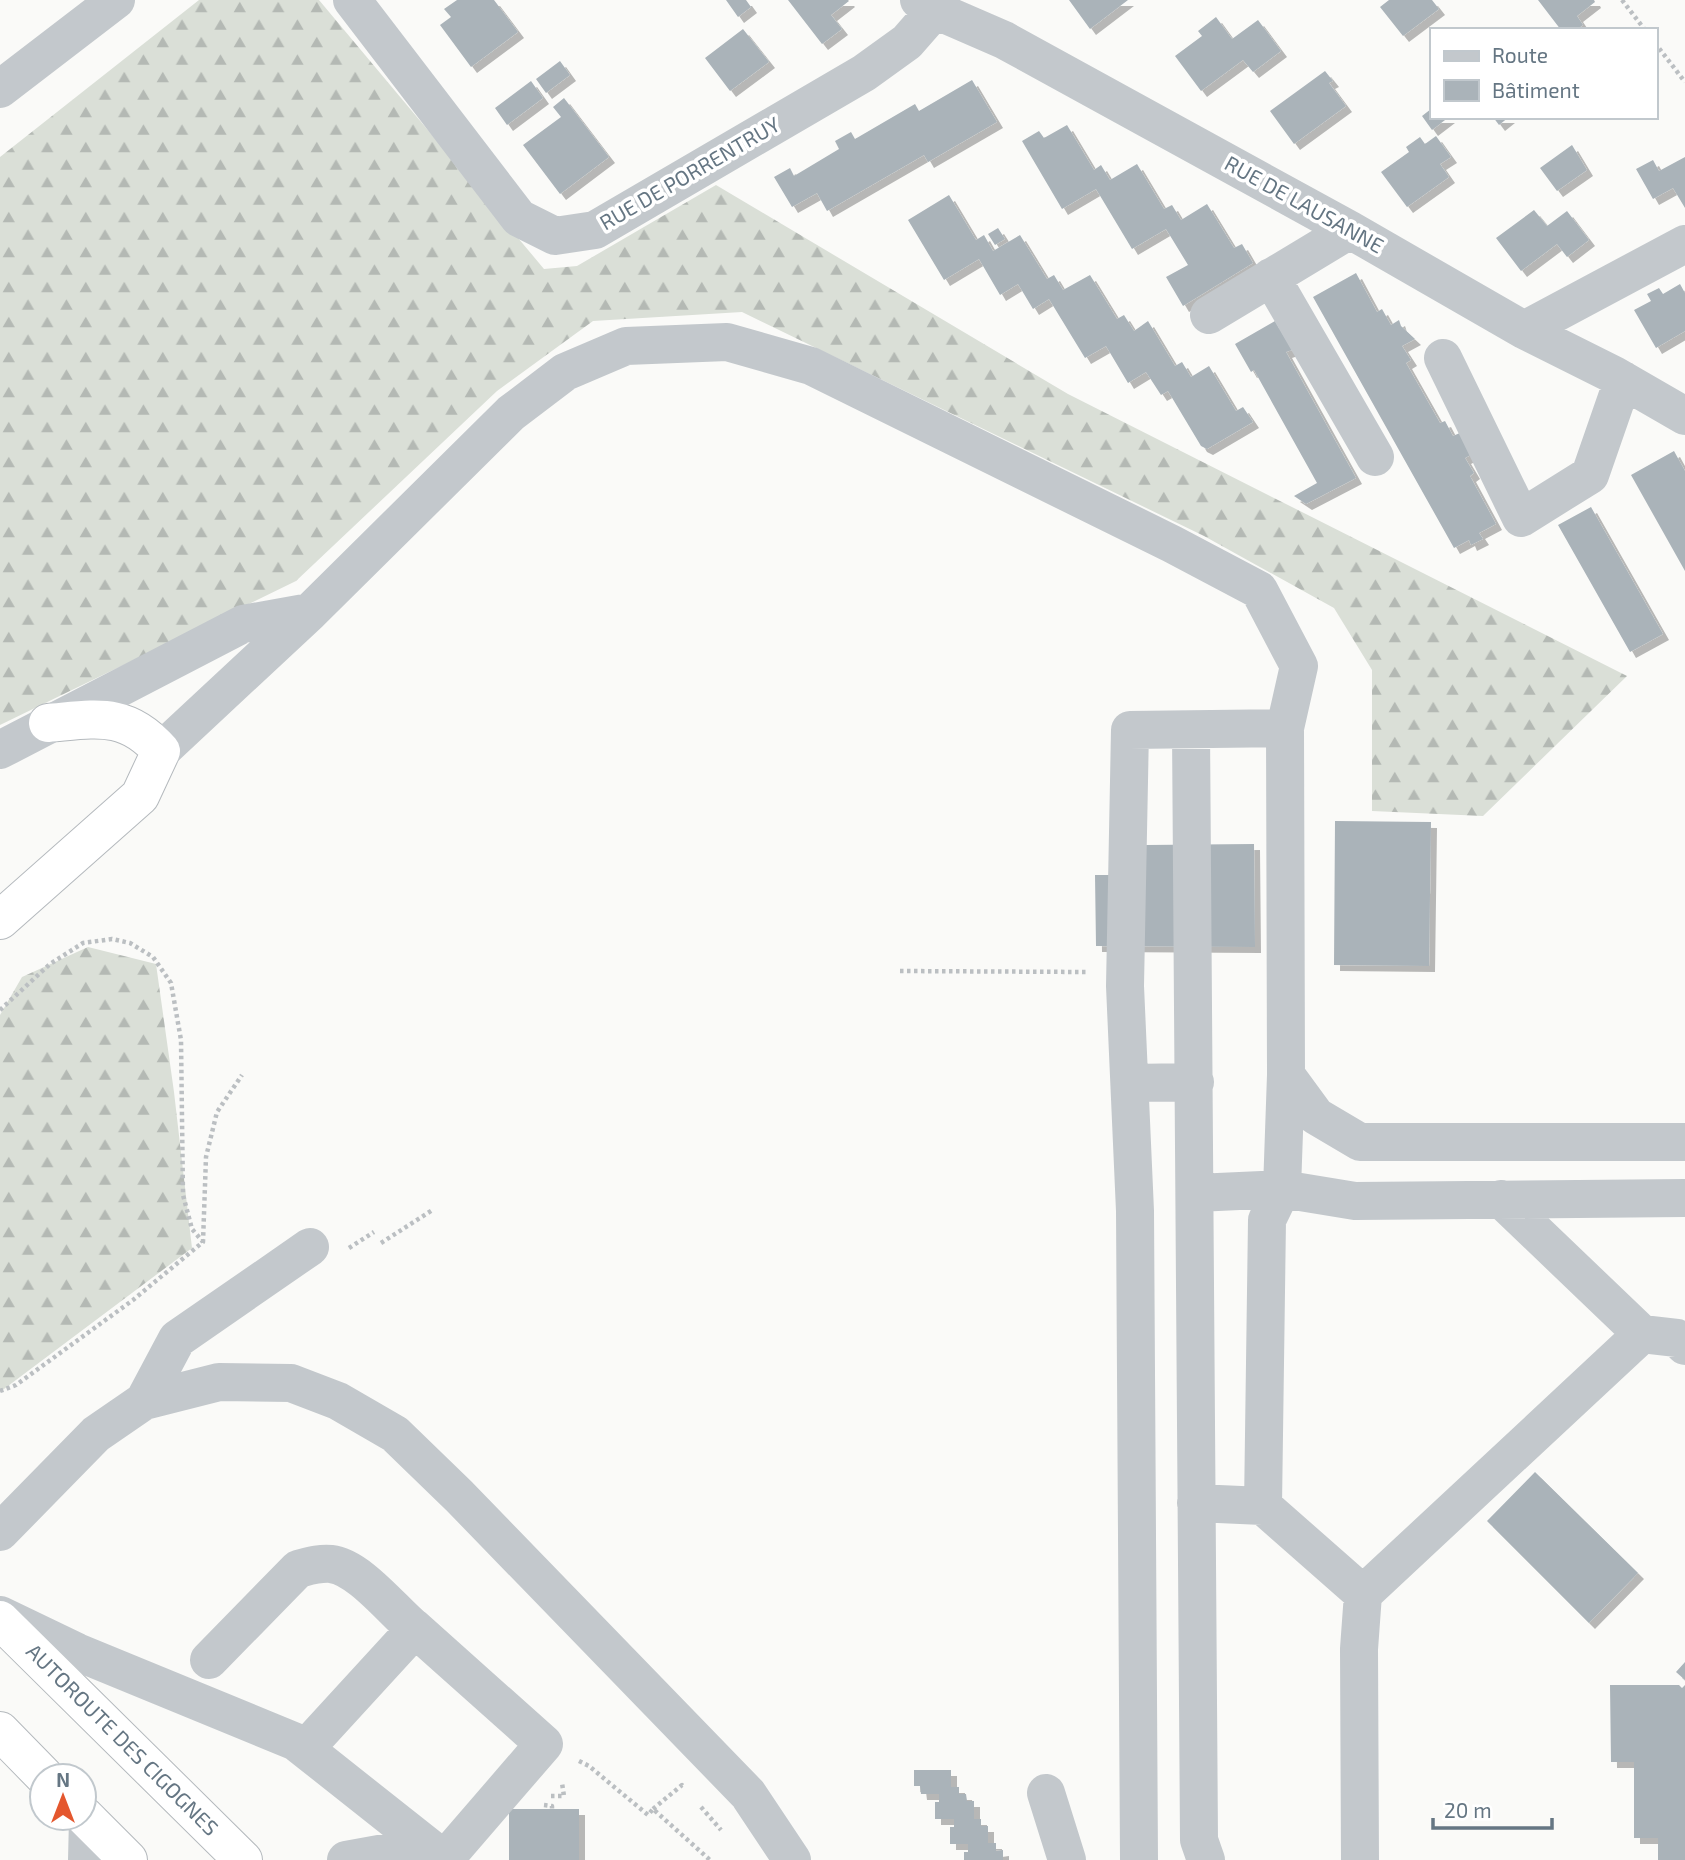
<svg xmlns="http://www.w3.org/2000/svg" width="1685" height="1860" font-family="'Exo 2',sans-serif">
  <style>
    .forest { fill: url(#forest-firs) }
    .building { fill: #aab3b9; filter: url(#shadow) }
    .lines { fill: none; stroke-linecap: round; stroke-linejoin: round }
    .highway-casing { stroke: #b4b9bd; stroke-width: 40 }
    .path { stroke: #bbbfc2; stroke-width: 4.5; stroke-dasharray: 3.5 3.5; stroke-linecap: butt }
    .minor { stroke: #c3c8cc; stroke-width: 38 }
    .highway { stroke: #fff; stroke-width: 38 }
    .labels { text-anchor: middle; stroke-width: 7; stroke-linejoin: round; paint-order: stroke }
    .street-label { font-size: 21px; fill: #657683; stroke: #fff }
  </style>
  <defs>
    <pattern id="forest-firs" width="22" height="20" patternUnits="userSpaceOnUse" patternTransform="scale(1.75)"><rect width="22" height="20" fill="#dadfd7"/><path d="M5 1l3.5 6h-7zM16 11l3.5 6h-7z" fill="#b4b9b4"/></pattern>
    <filter id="shadow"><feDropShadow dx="6" dy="6" stdDeviation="0" flood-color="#0004"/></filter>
  </defs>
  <rect width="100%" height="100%" fill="#fafaf8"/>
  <!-- forest -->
  <path class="forest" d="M 199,0 L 319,0 L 544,269 L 577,266 L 716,185 L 1068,394 L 1627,676 L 1483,816 L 1372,811 L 1372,670 L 1334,608 L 1204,536 L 742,312 L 593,321 L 497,391 L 296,581 L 0,725 L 0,157 Z
    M 88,947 L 156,964 L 174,1092 L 192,1248 L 0,1392 L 0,1015 L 22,977 Z"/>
  <!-- building -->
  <path class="building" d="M 457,0 L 494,0 L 518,32 L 471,67 L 440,25 L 451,17 L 444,9 Z
    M 726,0 L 746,0 L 751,7 L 738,17 Z
    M 788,0 L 848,0 L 849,1 L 831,15 L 842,29 L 822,44 Z
    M 1069,0 L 1128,0 L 1090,29 Z
    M 1389,0 L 1432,0 L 1439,9 L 1403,36 L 1380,7 Z
    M 1538,0 L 1594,0 L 1595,2 L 1577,16 L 1583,25 L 1576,30 L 1561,30 Z
    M 1216,17 L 1232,39 L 1258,20 L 1281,51 L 1253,72 L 1243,60 L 1201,91 L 1175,56 L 1202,36 L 1198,31 Z
    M 743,29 L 769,62 L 730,91 L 705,58 Z
    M 560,61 L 570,75 L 546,93 L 536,79 Z
    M 1325,71 L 1333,81 L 1329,83 L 1346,106 L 1294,144 L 1270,111 Z
    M 972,80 L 997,122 L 928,162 L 924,155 L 827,211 L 817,193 L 792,207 L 774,177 L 790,168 L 794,176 L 839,149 L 835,141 L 851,132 L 855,139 L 915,104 L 919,111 Z
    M 531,81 L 543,98 L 507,125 L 495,108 Z
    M 564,98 L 609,157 L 560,194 L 523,145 L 561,117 L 553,107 Z
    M 1431,109 L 1431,117 L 1449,117 L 1432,130 L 1422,116 Z
    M 1493,117 L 1509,117 L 1499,125 Z
    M 1067,125 L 1094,170 L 1101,165 L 1110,180 L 1137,164 L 1164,209 L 1172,205 L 1181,220 L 1207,204 L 1234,248 L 1242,244 L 1253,263 L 1183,306 L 1166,277 L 1188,265 L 1166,229 L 1132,249 L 1096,189 L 1062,209 L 1022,141 L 1039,131 L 1044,138 Z
    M 1436,136 L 1451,157 L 1440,164 L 1449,177 L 1407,207 L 1381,172 L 1409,152 L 1406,147 L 1420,137 L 1425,144 Z
    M 1572,145 L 1587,170 L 1557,191 L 1540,168 Z
    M 1685,157 L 1685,208 L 1673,188 L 1653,199 L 1636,169 L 1653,160 L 1659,171 Z
    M 949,195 L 976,240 L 984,235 L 993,251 L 1020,235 L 1047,279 L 1054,275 L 1063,290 L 1090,275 L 1117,319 L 1124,315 L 1134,331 L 1148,321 L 1175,366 L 1182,362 L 1191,377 L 1209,366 L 1236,411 L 1243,407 L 1253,422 L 1207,449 L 1201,446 L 1168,391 L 1161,395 L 1146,372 L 1128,383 L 1106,346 L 1085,358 L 1049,299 L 1033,309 L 1018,284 L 1000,295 L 979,259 L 944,280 L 908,220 Z
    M 1534,210 L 1547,226 L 1567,211 L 1589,240 L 1567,257 L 1557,244 L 1521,271 L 1496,238 Z
    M 998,228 L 1005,239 L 995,245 L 988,234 Z
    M 1356,273 L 1377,312 L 1382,309 L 1391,325 L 1399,320 L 1401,326 L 1415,339 L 1402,346 L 1411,360 L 1406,363 L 1440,423 L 1445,421 L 1453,436 L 1462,432 L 1478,451 L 1465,458 L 1474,473 L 1470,476 L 1496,524 L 1479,533 L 1483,539 L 1471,545 L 1469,540 L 1454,548 L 1313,297 Z
    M 1680,284 L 1685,293 L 1685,331 L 1656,348 L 1634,310 L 1651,301 L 1647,294 L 1659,288 L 1663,294 Z
    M 1275,321 L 1292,350 L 1286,352 L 1356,478 L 1306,504 L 1294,496 L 1317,483 L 1254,370 L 1251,372 L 1235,344 Z
    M 1674,451 L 1685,471 L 1685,571 L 1631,475 Z
    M 1591,507 L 1663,634 L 1630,652 L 1558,525 Z
    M 1335,821 L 1431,822 L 1429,966 L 1334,965 Z
    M 1254,844 L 1255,947 L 1096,946 L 1095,875 L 1146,875 L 1146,845 Z
    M 1535,1472 L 1638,1573 L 1589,1623 L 1487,1521 Z
    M 1685,1662 L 1685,1680 L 1676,1672 Z
    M 1610,1685 L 1679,1685 L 1682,1688 L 1685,1685 L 1685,1860 L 1658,1860 L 1658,1838 L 1634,1838 L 1634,1762 L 1611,1762 Z
    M 914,1770 L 951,1770 L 951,1787 L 959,1787 L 959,1794 L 966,1794 L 967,1801 L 974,1801 L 974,1819 L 981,1819 L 981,1826 L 988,1826 L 988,1843 L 996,1843 L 996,1851 L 1003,1850 L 1003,1860 L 964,1860 L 964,1852 L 968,1852 L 968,1844 L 950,1844 L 950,1827 L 954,1827 L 954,1819 L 935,1819 L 935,1802 L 939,1802 L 939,1794 L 921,1794 L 920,1786 L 914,1786 Z
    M 509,1809 L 579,1809 L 579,1860 L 509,1860 Z"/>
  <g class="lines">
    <defs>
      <path id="highway" d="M 0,920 L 140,796 L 161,751 C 126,711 96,719 48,723
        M 0,1620 L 243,1860
        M 0,1731 L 44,1776
        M 84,1816 L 128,1860"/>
    </defs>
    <!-- highway casing -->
    <use href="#highway" class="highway-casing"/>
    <!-- path -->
    <path class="path" d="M 1622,0 L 1645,30
      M 1655,43 L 1685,82
      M 900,971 L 1086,972
      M 0,1010 L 50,964 L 83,943 L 112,939 L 130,943 L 153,957 L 171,983 L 181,1040 L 183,1195 L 192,1229 L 203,1242
      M 381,1243 L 434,1209
      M 349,1248 L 374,1232
      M 0,1391 L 16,1385 L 133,1300 L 203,1242 L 206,1157 L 217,1112 L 242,1075
      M 579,1761 L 589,1766 L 648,1815 L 653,1809 L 710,1860
      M 551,1796 L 564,1796 L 562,1783
      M 544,1805 L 552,1806 L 552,1809
      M 701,1807 L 721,1830
      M 653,1809 L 682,1785 L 684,1787"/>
    <!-- minor -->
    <path class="minor" d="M 352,0 L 519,218 L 555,236 L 595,230 L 864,73 L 907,42 L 935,10
      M 919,0 L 935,10 L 1004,40 L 1350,230 L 1524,330 L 1614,375 L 1685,416
      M 0,89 L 116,0
      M 1271,277 L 1375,457
      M 1209,315 L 1350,230
      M 1524,330 L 1685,244
      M 1443,358 L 1521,518 L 1590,475 L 1623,380
      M 1285,728 L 1286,1075 L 1316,1116 L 1360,1142 L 1685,1142
      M 1191,730 L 1199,1840 L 1206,1860
      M 0,750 L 243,624 L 310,612
      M 161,751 L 310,612 L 511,413 L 565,372 L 626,346 L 727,342 L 811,366 L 1172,544 L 1259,590 L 1299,666 L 1285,728 L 1130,730 L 1125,986 L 1135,1211 L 1139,1860
      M 1130,1083 L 1195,1082
      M 1196,1193 L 1282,1189 L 1286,1075
      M 1501,1199 L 1642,1334
      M 144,1401 L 177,1339 L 310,1247
      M 1196,1503 L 1263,1506
      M 0,1532 L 96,1434 L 144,1401 L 219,1382 L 291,1383 L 338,1401 L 395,1434 L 459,1496 L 748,1794 L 792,1860
      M 1363,1594 L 1642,1334 L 1677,1338 L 1685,1346
      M 0,1615 L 77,1652 L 296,1742 L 445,1860
      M 209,1660 L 298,1569 C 310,1566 319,1563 331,1564 C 359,1567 393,1611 415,1629 L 305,1749
      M 1046,1793 L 1067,1860
      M 87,1860 L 88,1819
      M 346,1860 L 390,1852 L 444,1860 L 544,1744 L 413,1627
      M 1360,1860 L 1359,1649 L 1363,1594 L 1263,1506 L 1267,1220 L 1282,1189 L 1355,1201 L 1685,1198"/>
    <!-- highway -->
    <use href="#highway" class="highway"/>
  </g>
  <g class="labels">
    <!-- street labels -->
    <g class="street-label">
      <text transform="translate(690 174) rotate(-30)" y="7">RUE DE PORRENTRUY</text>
      <text transform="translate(1304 205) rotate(29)" y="7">RUE DE LAUSANNE</text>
      <text transform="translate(122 1740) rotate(45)" y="7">AUTOROUTE DES CIGOGNES</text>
    </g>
  </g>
  <!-- legend -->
  <rect x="1430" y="28" width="228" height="91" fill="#ffffff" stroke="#c1c8cd" stroke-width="2"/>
  <rect x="1444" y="51" width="35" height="10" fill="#c3c8cc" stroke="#c1c8cd" stroke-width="2"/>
  <text x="1492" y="63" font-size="21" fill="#657683">Route</text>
  <rect x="1444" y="80" width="35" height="21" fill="#aab3b9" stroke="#c1c8cd" stroke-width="2"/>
  <text x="1492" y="98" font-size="21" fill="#657683">Bâtiment</text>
  <!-- north arrow -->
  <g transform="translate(63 1797)"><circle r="33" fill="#ffffff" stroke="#c1c8cd" stroke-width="2"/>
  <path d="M0-5L12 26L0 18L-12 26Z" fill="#e4572e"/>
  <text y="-10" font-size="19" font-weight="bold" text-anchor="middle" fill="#657683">N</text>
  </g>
  <!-- scale -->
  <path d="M1433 1818v10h119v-10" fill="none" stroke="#657683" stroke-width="3.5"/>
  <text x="1444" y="1818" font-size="21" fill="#657683" stroke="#ffffff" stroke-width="5" paint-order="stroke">20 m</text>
</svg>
